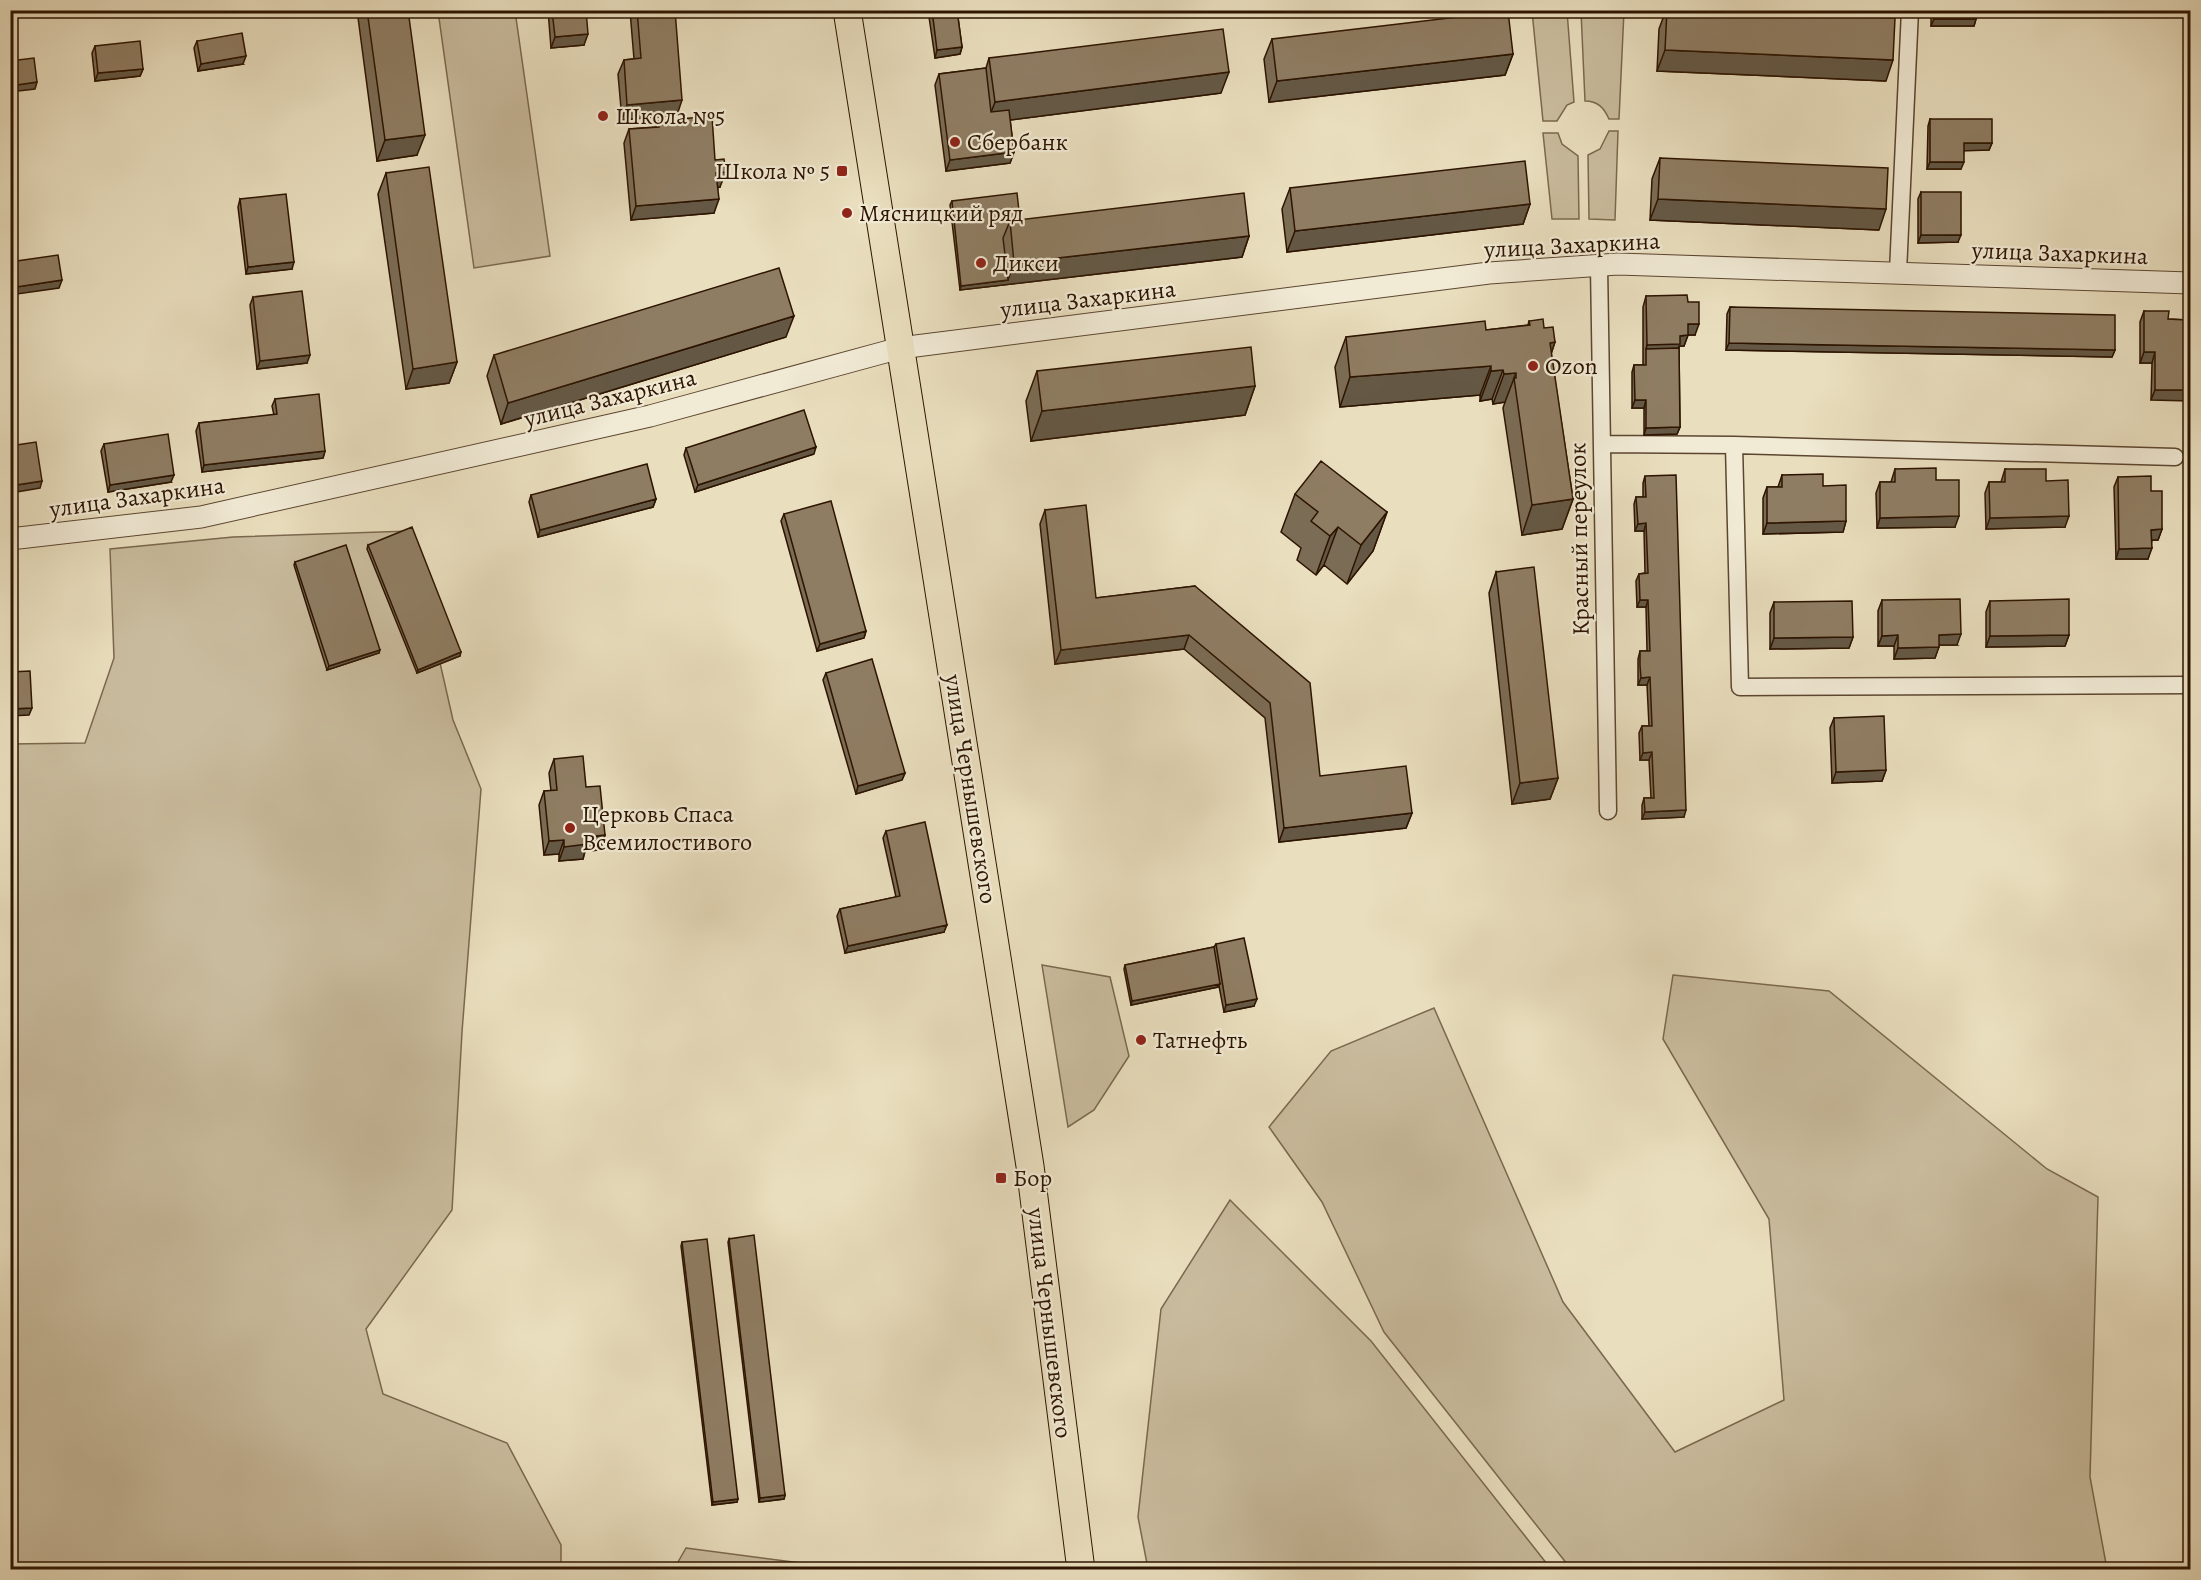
<svg xmlns="http://www.w3.org/2000/svg" width="2201" height="1580" font-family="Alegreya,serif">
  <style>
    .green { fill: #c9bc9e; stroke: #7b684f; stroke-width: 1.5 }
    .lines { fill: none; stroke-linecap: round; stroke-linejoin: round }
    .minor-casing { stroke: #5c4630; stroke-width: 19 }
    .tertiary-casing { stroke: #5c4630; stroke-width: 23 }
    .primary-casing { stroke: #2d1400; stroke-width: 29 }
    .minor { stroke: #f1ead5; stroke-width: 16 }
    .tertiary { stroke: #f1ead5; stroke-width: 21 }
    .primary { stroke: #e9debe; stroke-width: 27 }
    .wall { fill: #7b6c55; stroke: #2d1400; stroke-width: 1.5 }
    .shaded-wall { fill: #645845; stroke: #2d1400; stroke-width: 1.5 }
    .building { fill: #8f7d63; stroke: #2d1400; stroke-width: 1.5 }
    .poi-dot { fill: #8f2418; stroke: #f1ead5; stroke-width: 2 }
    .labels { text-anchor: middle; stroke-width: 4.5; stroke-linejoin: round; paint-order: stroke }
    .poi-label { font-size: 24px; fill: #2d1400; stroke: #f1ead5; text-anchor: start }
    .street-label { font-size: 24px; fill: #2d1400; stroke: #f1ead5 }
  </style>
  <rect width="100%" height="100%" fill="#e9debe"/>
  <filter id="stains"><feTurbulence type="fractalNoise" baseFrequency=".00333" numOctaves="4"/><feColorMatrix values="0 0 0 0 .2 0 0 0 0 .09 0 0 0 0 .02 0 0 0 .5 -.17"/></filter>
  <radialGradient id="worn" r=".72"><stop offset=".6" stop-color="#630" stop-opacity="0"/><stop offset="1" stop-color="#630" stop-opacity=".3"/></radialGradient>
  <!-- green -->
  <path class="green" d="M 438,11 L 515,11 L 550,256 L 474,268 Z
    M 1532,11 L 1567,11 L 1574,102 L 1567,105 L 1557,121 L 1543,121 Z
    M 1581,11 L 1624,11 L 1619,119 L 1609,119 C 1604,108 1598,101 1585,101 Z
    M 1609,131 L 1618,131 L 1615,220 L 1589,219 L 1588,155 L 1600,149 Z
    M 1543,133 L 1558,133 L 1562,144 L 1578,156 L 1579,219 L 1552,219 Z
    M 410,531 L 453,720 L 481,789 L 462,1032 L 452,1210 L 366,1329 L 383,1394 L 507,1443 L 561,1545 L 561,1569 L 11,1569 L 10,744 L 85,743 L 114,658 L 110,549 L 233,537 Z
    M 1042,965 L 1110,977 L 1129,1056 L 1094,1110 L 1068,1127 Z
    M 1673,975 L 1829,991 L 2047,1169 L 2098,1197 L 2090,1477 L 2107,1569 L 1571,1569 L 1384,1332 L 1322,1202 L 1269,1127 L 1331,1051 L 1434,1008 L 1563,1302 L 1675,1452 L 1784,1400 L 1769,1219 L 1663,1039 Z
    M 1230,1200 L 1371,1341 L 1551,1569 L 1148,1569 L 1138,1517 L 1161,1309 Z
    M 686,1548 L 824,1566 L 834,1569 L 674,1569 Z"/>
  <g class="lines">
    <defs>
      <path id="minor" d="M 1599,266 L 1608,811
        M 1898,272 L 1910,10
        M 1602,444 L 1734,445 L 2175,457
        M 1734,445 L 1740,687 L 2190,685"/>
      <path id="tertiary" d="M 10,539 L 201,517 L 650,416 L 900,348 L 1489,273 L 1618,264 L 2190,283"/>
      <path id="primary" d="M 847,10 L 1030,1166 L 1081,1570"/>
    </defs>
    <!-- minor casing -->
    <use href="#minor" class="minor-casing"/>
    <!-- tertiary casing -->
    <use href="#tertiary" class="tertiary-casing"/>
    <!-- primary casing -->
    <use href="#primary" class="primary-casing"/>
    <!-- minor -->
    <use href="#minor" class="minor"/>
    <!-- tertiary -->
    <use href="#tertiary" class="tertiary"/>
    <!-- primary -->
    <use href="#primary" class="primary"/>
  </g>
  <!-- wall -->
  <path class="wall" d="M 357,10 L 408,10 L 417,155 L 377,161 Z
    M 548,10 L 675,10 L 677,115 L 622,120 L 618,74 L 624,60 L 634,59 L 630,11 L 586,15 L 584,45 L 551,48 Z
    M 928,10 L 957,10 L 962,47 L 960,54 L 935,58 Z
    M 1666,10 L 1717,10 L 1886,81 L 1657,71 L 1659,29 Z
    M 1931,10 L 1976,10 L 1976,19 L 1974,26 L 1931,26 Z
    M 1272,39 L 1513,54 L 1505,75 L 1269,102 L 1264,59 Z
    M 197,41 L 243,64 L 198,71 L 194,48 Z
    M 95,46 L 143,69 L 140,76 L 95,81 L 92,53 Z
    M 989,58 L 1221,93 L 1010,120 L 1014,152 L 1010,163 L 946,171 L 935,85 L 939,74 L 986,68 Z
    M 1930,119 L 1992,143 L 1989,150 L 1964,150 L 1961,169 L 1927,169 L 1928,126 Z
    M 658,121 L 715,160 L 720,187 L 718,187 L 714,213 L 631,220 L 624,143 L 629,129 L 656,127 Z
    M 2190,151 L 2190,188 L 2189,188 Z
    M 1660,158 L 1879,230 L 1650,220 L 1652,179 Z
    M 386,173 L 457,362 L 449,383 L 406,389 L 378,194 Z
    M 1290,188 L 1530,204 L 1523,224 L 1287,252 L 1282,209 Z
    M 1921,192 L 1958,242 L 1918,243 L 1918,199 Z
    M 240,199 L 292,269 L 246,274 L 238,207 Z
    M 952,201 L 1020,220 L 1249,236 L 1242,257 L 960,290 L 950,205 Z
    M 1646,296 L 1688,302 L 1695,335 L 1688,335 L 1684,346 L 1679,346 L 1679,348 L 1680,427 L 1677,434 L 1644,435 L 1644,408 L 1632,408 L 1632,372 L 1634,365 L 1643,365 L 1643,307 Z
    M 253,297 L 307,363 L 257,369 L 250,305 Z
    M 1730,307 L 2115,350 L 2112,357 L 1726,350 L 1727,314 Z
    M 2144,311 L 2168,319 L 2187,320 L 2151,400 L 2152,363 L 2140,363 L 2140,322 Z
    M 1529,321 L 1544,328 L 1555,342 L 1551,354 L 1573,499 L 1562,529 L 1522,535 L 1503,408 L 1505,402 L 1493,404 L 1492,399 L 1480,401 L 1480,395 L 1340,407 L 1335,367 L 1346,337 L 1486,330 L 1528,325 Z
    M 786,337 L 501,424 L 487,376 L 494,355 Z
    M 1037,371 L 1255,386 L 1245,415 L 1031,441 L 1026,401 Z
    M 275,399 L 325,451 L 323,458 L 202,472 L 196,431 L 199,423 L 274,415 L 272,406 Z
    M 104,444 L 171,482 L 108,492 L 101,451 Z
    M 686,448 L 814,454 L 695,492 L 684,455 Z
    M 1895,469 L 1936,480 L 1955,527 L 1877,528 L 1876,493 L 1880,482 L 1891,482 Z
    M 2005,469 L 2046,481 L 2065,527 L 1986,529 L 1985,493 L 1989,482 L 2001,482 Z
    M 1782,475 L 1823,486 L 1846,521 L 1843,532 L 1763,534 L 1763,498 L 1767,487 L 1778,487 Z
    M 1645,476 L 1684,817 L 1642,819 L 1642,805 L 1644,798 L 1651,798 L 1649,760 L 1640,760 L 1639,733 L 1642,726 L 1649,726 L 1647,685 L 1638,685 L 1638,659 L 1640,651 L 1647,651 L 1646,607 L 1637,607 L 1636,581 L 1639,574 L 1645,573 L 1644,531 L 1635,531 L 1634,504 L 1636,497 L 1643,497 L 1643,483 Z
    M 2118,477 L 2151,491 L 2162,529 L 2158,540 L 2152,540 L 2148,559 L 2116,559 L 2114,487 Z
    M 1295,494 L 1387,512 L 1373,551 L 1347,584 L 1324,565 L 1316,575 L 1297,560 L 1301,548 L 1281,532 Z
    M 531,495 L 656,499 L 653,507 L 538,537 L 529,502 Z
    M 1045,510 L 1096,598 L 1195,586 L 1320,776 L 1412,813 L 1406,828 L 1279,842 L 1265,718 L 1184,649 L 1055,664 L 1040,524 Z
    M 784,514 L 866,631 L 864,638 L 817,651 L 781,521 Z
    M 368,545 L 460,656 L 417,673 L 367,549 Z
    M 295,562 L 379,653 L 327,670 L 294,565 Z
    M 1496,572 L 1558,778 L 1550,799 L 1512,804 L 1489,593 Z
    M 1882,600 L 1957,645 L 1939,645 L 1935,658 L 1894,659 L 1894,646 L 1878,646 L 1878,611 Z
    M 1990,601 L 2069,635 L 2065,646 L 1986,647 L 1986,612 Z
    M 1774,602 L 1853,637 L 1849,648 L 1770,649 L 1770,613 Z
    M 826,673 L 905,773 L 902,780 L 856,794 L 823,680 Z
    M 1834,718 L 1886,770 L 1882,781 L 1832,783 L 1830,728 Z
    M 554,759 L 586,787 L 605,835 L 600,850 L 585,851 L 583,859 L 559,861 L 559,854 L 544,855 L 539,805 L 544,791 L 551,791 L 549,773 Z
    M 886,831 L 944,932 L 845,953 L 837,916 L 840,909 L 896,897 L 883,838 Z
    M 1216,944 L 1254,1006 L 1224,1012 L 1219,986 L 1218,987 L 1131,1005 L 1124,969 L 1125,965 L 1214,947 Z
    M 729,1239 L 785,1495 L 784,1499 L 759,1502 L 728,1242 Z
    M 682,1242 L 737,1502 L 712,1505 L 681,1246 Z"/>
  <!-- shaded-wall -->
  <path class="shaded-wall" d="M 583,10 L 630,11 L 581,15 Z
    M 1934,19 L 1976,19 L 1974,26 L 1931,26 Z
    M 588,34 L 584,45 L 551,48 L 555,37 Z
    M 962,47 L 960,54 L 935,58 L 937,50 Z
    M 1665,50 L 1893,60 L 1886,81 L 1657,71 Z
    M 1513,54 L 1505,75 L 1269,102 L 1277,81 Z
    M 246,56 L 243,64 L 198,71 L 201,64 Z
    M 143,69 L 140,76 L 95,81 L 98,73 Z
    M 1229,72 L 1221,93 L 987,123 L 995,102 Z
    M 37,82 L 35,89 L 10,92 L 10,86 Z
    M 682,100 L 677,115 L 622,120 L 627,105 Z
    M 425,135 L 417,155 L 377,161 L 385,140 Z
    M 1964,143 L 1992,143 L 1989,150 L 1961,151 Z
    M 1014,152 L 1010,163 L 946,171 L 950,160 Z
    M 1930,162 L 1964,162 L 1961,169 L 1927,169 Z
    M 726,172 L 720,187 L 711,187 L 716,173 Z
    M 719,199 L 714,213 L 631,220 L 636,206 Z
    M 1658,199 L 1886,209 L 1879,230 L 1650,220 Z
    M 1530,204 L 1523,224 L 1287,252 L 1295,231 Z
    M 1921,235 L 1961,235 L 1958,242 L 1918,243 Z
    M 1249,236 L 1242,257 L 960,290 L 961,286 L 1008,280 L 1014,263 Z
    M 294,262 L 292,269 L 246,274 L 248,267 Z
    M 62,280 L 59,288 L 10,295 L 10,288 Z
    M 794,316 L 786,337 L 501,424 L 508,403 Z
    M 1688,324 L 1699,324 L 1695,335 L 1684,335 Z
    M 1688,335 L 1684,346 L 1679,346 L 1676,355 L 1646,349 L 1647,345 L 1680,336 Z
    M 1555,342 L 1545,372 L 1550,343 Z
    M 1729,343 L 2115,350 L 2112,357 L 1726,350 Z
    M 2144,352 L 2155,352 L 2152,363 L 2140,363 Z
    M 310,355 L 307,363 L 257,369 L 260,361 Z
    M 457,362 L 449,383 L 406,389 L 413,369 Z
    M 1491,366 L 1480,395 L 1340,407 L 1350,377 Z
    M 1503,370 L 1492,399 L 1480,401 L 1491,371 Z
    M 1516,373 L 1505,402 L 1493,404 L 1504,374 Z
    M 1255,386 L 1245,415 L 1031,441 L 1042,411 Z
    M 2155,390 L 2190,390 L 2190,401 L 2151,400 Z
    M 1635,400 L 1646,400 L 1644,408 L 1632,408 Z
    M 1680,427 L 1677,434 L 1644,435 L 1646,428 Z
    M 816,447 L 814,454 L 695,492 L 698,485 Z
    M 325,451 L 323,458 L 202,472 L 204,465 Z
    M 174,475 L 171,482 L 108,492 L 110,485 Z
    M 42,481 L 40,488 L 10,493 L 10,486 Z
    M 656,499 L 653,507 L 538,537 L 540,530 Z
    M 1573,499 L 1562,529 L 1522,535 L 1532,505 Z
    M 1387,512 L 1373,551 L 1347,584 L 1361,545 Z
    M 1959,516 L 1955,527 L 1877,528 L 1880,518 Z
    M 2069,516 L 2065,527 L 1986,529 L 1990,518 Z
    M 1846,521 L 1843,532 L 1763,534 L 1767,523 Z
    M 1646,523 L 1644,531 L 1635,531 L 1638,524 Z
    M 1338,527 L 1324,565 L 1316,575 L 1330,536 Z
    M 2162,529 L 2158,540 L 2148,540 L 2151,530 Z
    M 2152,548 L 2148,559 L 2116,559 L 2119,549 Z
    M 1640,600 L 1648,600 L 1646,607 L 1637,607 Z
    M 866,631 L 864,638 L 817,651 L 820,644 Z
    M 1961,634 L 1957,645 L 1935,645 L 1939,635 Z
    M 1189,635 L 1184,649 L 1055,664 L 1061,650 Z
    M 1898,635 L 1894,646 L 1878,646 L 1882,636 Z
    M 2069,635 L 2065,646 L 1986,647 L 1990,636 Z
    M 1853,637 L 1849,648 L 1770,649 L 1774,638 Z
    M 1939,647 L 1935,658 L 1894,659 L 1898,648 Z
    M 380,650 L 379,653 L 327,670 L 329,666 Z
    M 461,652 L 460,656 L 417,673 L 418,670 Z
    M 1650,677 L 1647,685 L 1638,685 L 1641,678 Z
    M 32,708 L 29,715 L 10,716 L 10,709 Z
    M 1652,752 L 1649,760 L 1640,760 L 1643,753 Z
    M 1886,770 L 1882,781 L 1832,783 L 1836,772 Z
    M 905,773 L 902,780 L 856,794 L 858,786 Z
    M 1558,778 L 1550,799 L 1512,804 L 1520,783 Z
    M 1686,810 L 1684,817 L 1642,819 L 1645,812 Z
    M 1412,813 L 1406,828 L 1279,842 L 1284,828 Z
    M 605,835 L 600,850 L 585,851 L 583,859 L 559,861 L 564,847 L 587,837 Z
    M 564,840 L 559,854 L 544,855 L 549,841 Z
    M 947,925 L 944,932 L 845,953 L 848,946 Z
    M 1220,984 L 1218,987 L 1131,1005 L 1132,1001 Z
    M 1257,999 L 1254,1006 L 1224,1012 L 1226,1005 Z
    M 785,1495 L 784,1499 L 759,1502 L 760,1498 Z
    M 738,1499 L 737,1502 L 712,1505 L 713,1502 Z"/>
  <!-- building -->
  <path class="building" d="M 367,10 L 408,10 L 425,135 L 385,140 Z
    M 552,10 L 586,10 L 588,34 L 555,37 Z
    M 637,10 L 675,10 L 682,100 L 627,105 L 624,60 L 641,58 Z
    M 932,10 L 957,10 L 962,47 L 937,50 Z
    M 1667,10 L 1717,10 L 1895,18 L 1893,60 L 1665,50 Z
    M 1934,10 L 1976,10 L 1976,19 L 1934,19 Z
    M 1508,11 L 1513,54 L 1277,81 L 1272,39 Z
    M 1223,29 L 1229,72 L 995,102 L 989,58 Z
    M 242,33 L 246,56 L 201,64 L 197,41 Z
    M 140,41 L 143,69 L 98,73 L 95,46 Z
    M 34,58 L 37,82 L 10,86 L 10,61 Z
    M 986,68 L 991,112 L 1009,110 L 1014,152 L 950,160 L 939,74 Z
    M 712,116 L 715,160 L 724,159 L 726,172 L 716,173 L 719,199 L 636,206 L 629,129 L 659,127 L 658,121 Z
    M 1930,119 L 1992,119 L 1992,143 L 1964,143 L 1964,162 L 1930,162 Z
    M 1660,158 L 1888,168 L 1886,209 L 1658,199 Z
    M 1525,161 L 1530,204 L 1295,231 L 1290,188 Z
    M 429,167 L 457,362 L 413,369 L 386,173 Z
    M 1921,192 L 1961,192 L 1961,235 L 1921,235 Z
    M 1017,193 L 1020,220 L 1010,221 L 1003,238 L 1008,280 L 961,286 L 952,201 Z
    M 1244,193 L 1249,236 L 1014,263 L 1010,221 Z
    M 286,194 L 294,262 L 248,267 L 240,199 Z
    M 58,255 L 62,280 L 10,288 L 10,262 Z
    M 779,268 L 794,316 L 508,403 L 494,355 Z
    M 302,291 L 310,355 L 260,361 L 253,297 Z
    M 1687,295 L 1688,302 L 1699,302 L 1699,324 L 1688,324 L 1688,335 L 1680,336 L 1680,344 L 1647,345 L 1646,296 Z
    M 1730,307 L 2115,315 L 2115,350 L 1729,343 Z
    M 2144,311 L 2169,311 L 2168,319 L 2187,320 L 2187,356 L 2190,356 L 2190,390 L 2155,390 L 2155,352 L 2144,352 Z
    M 1543,319 L 1544,328 L 1553,327 L 1555,342 L 1550,343 L 1573,499 L 1532,505 L 1514,378 L 1516,378 L 1516,373 L 1504,374 L 1503,370 L 1491,371 L 1491,366 L 1350,377 L 1346,337 L 1485,321 L 1486,330 L 1530,325 L 1529,321 Z
    M 1251,347 L 1255,386 L 1042,411 L 1037,371 Z
    M 1679,348 L 1680,427 L 1646,428 L 1646,400 L 1635,400 L 1634,365 L 1646,365 L 1646,349 Z
    M 319,394 L 325,451 L 204,465 L 199,423 L 277,414 L 275,399 Z
    M 804,410 L 816,447 L 698,485 L 686,448 Z
    M 168,434 L 174,475 L 110,485 L 104,444 Z
    M 36,442 L 42,481 L 10,486 L 10,446 Z
    M 1321,461 L 1387,512 L 1361,545 L 1338,527 L 1330,536 L 1311,521 L 1318,512 L 1295,494 Z
    M 647,464 L 656,499 L 540,530 L 531,495 Z
    M 1936,468 L 1936,480 L 1959,480 L 1959,516 L 1880,518 L 1880,482 L 1895,482 L 1895,469 Z
    M 2005,469 L 2046,469 L 2046,481 L 2068,480 L 2069,516 L 1990,518 L 1989,482 L 2005,482 Z
    M 1823,474 L 1823,486 L 1846,485 L 1846,521 L 1767,523 L 1767,487 L 1782,487 L 1782,475 Z
    M 1676,475 L 1686,810 L 1645,812 L 1644,798 L 1654,798 L 1652,752 L 1643,753 L 1642,726 L 1652,726 L 1650,677 L 1641,678 L 1640,665 L 1640,651 L 1650,651 L 1648,600 L 1640,600 L 1639,574 L 1648,573 L 1646,523 L 1638,524 L 1636,497 L 1646,497 L 1645,476 Z
    M 2151,476 L 2151,491 L 2162,491 L 2162,529 L 2151,530 L 2152,548 L 2119,549 L 2118,477 Z
    M 831,501 L 866,631 L 820,644 L 784,514 Z
    M 1086,505 L 1096,598 L 1195,586 L 1310,683 L 1320,776 L 1406,766 L 1412,813 L 1284,828 L 1270,703 L 1189,635 L 1061,650 L 1045,510 Z
    M 412,527 L 461,652 L 418,670 L 368,545 Z
    M 346,545 L 380,650 L 329,666 L 295,562 Z
    M 1534,567 L 1558,778 L 1520,783 L 1496,572 Z
    M 1960,599 L 1961,634 L 1939,635 L 1939,647 L 1898,648 L 1898,635 L 1882,636 L 1882,600 Z
    M 2069,599 L 2069,635 L 1990,636 L 1990,601 Z
    M 1852,601 L 1853,637 L 1774,638 L 1774,602 Z
    M 872,659 L 905,773 L 858,786 L 826,673 Z
    M 30,671 L 32,708 L 10,709 L 10,672 Z
    M 1884,716 L 1886,770 L 1836,772 L 1834,718 Z
    M 583,756 L 586,787 L 600,786 L 605,835 L 587,837 L 588,844 L 564,847 L 564,840 L 549,841 L 544,791 L 557,790 L 554,759 Z
    M 925,822 L 947,925 L 848,946 L 840,909 L 900,896 L 886,831 Z
    M 1244,938 L 1257,999 L 1226,1005 L 1216,944 Z
    M 1214,947 L 1220,984 L 1132,1001 L 1125,965 Z
    M 754,1235 L 785,1495 L 760,1498 L 729,1239 Z
    M 707,1239 L 738,1499 L 713,1502 L 682,1242 Z"/>
  <!-- markers -->
  <g class="poi-dot">
    <circle cx="603" cy="116" r="6"/>
    <circle cx="955" cy="142" r="6"/>
    <rect x="836" y="165" width="12" height="12" rx="3"/>
    <circle cx="847" cy="213" r="6"/>
    <circle cx="981" cy="263" r="6"/>
    <circle cx="1533" cy="366" r="6"/>
    <circle cx="570" cy="828" r="6"/>
    <circle cx="1141" cy="1040" r="6"/>
    <rect x="995" y="1172" width="12" height="12" rx="3"/>
  </g>
  <g class="labels">
    <!-- poi labels -->
    <g class="poi-label">
      <text x="615" y="124">Школа №5</text>
      <text x="967" y="150">Сбербанк</text>
      <text x="830" y="179" text-anchor="end">Школа № 5</text>
      <text x="859" y="221">Мясницкий ряд</text>
      <text x="993" y="271">Дикси</text>
      <text x="1545" y="374">Ozon</text>
      <text x="582" y="822">Церковь Спаса<tspan x="582" dy="28">Всемилостивого</tspan></text>
      <text x="1153" y="1048">Татнефть</text>
      <text x="1013" y="1186">Бор</text>
    </g>
    <!-- street labels -->
    <g class="street-label">
      <text transform="translate(1572 245) rotate(-3)" y="8">улица Захаркина</text>
      <text transform="translate(2060 253) rotate(2)" y="8">улица Захаркина</text>
      <text transform="translate(1088 299) rotate(-7)" y="8">улица Захаркина</text>
      <text transform="translate(610 398) rotate(-14)" y="8">улица Захаркина</text>
      <text transform="translate(137 497) rotate(-8)" y="8">улица Захаркина</text>
      <text transform="translate(1579 539) rotate(-91)" y="8">Красный переулок</text>
      <text transform="translate(971 789) rotate(81)" y="8">улица Чернышевского</text>
      <text transform="translate(1050 1323) rotate(83)" y="8">улица Чернышевского</text>
    </g>
  </g>
  <!-- margin -->
  <rect width="2201" height="1580" fill="none" stroke="#e9debe" stroke-width="36"/>
  <rect x="12" y="12" width="2177" height="1556" fill="none" stroke="#2d1400" stroke-width="3"/>
  <rect x="18" y="18" width="2165" height="1544" fill="none" stroke="#2d1400" stroke-width="1.5"/>
  <rect width="100%" height="100%" filter="url(#stains)"/>
  <rect width="100%" height="100%" fill="url(#worn)"/>
</svg>
